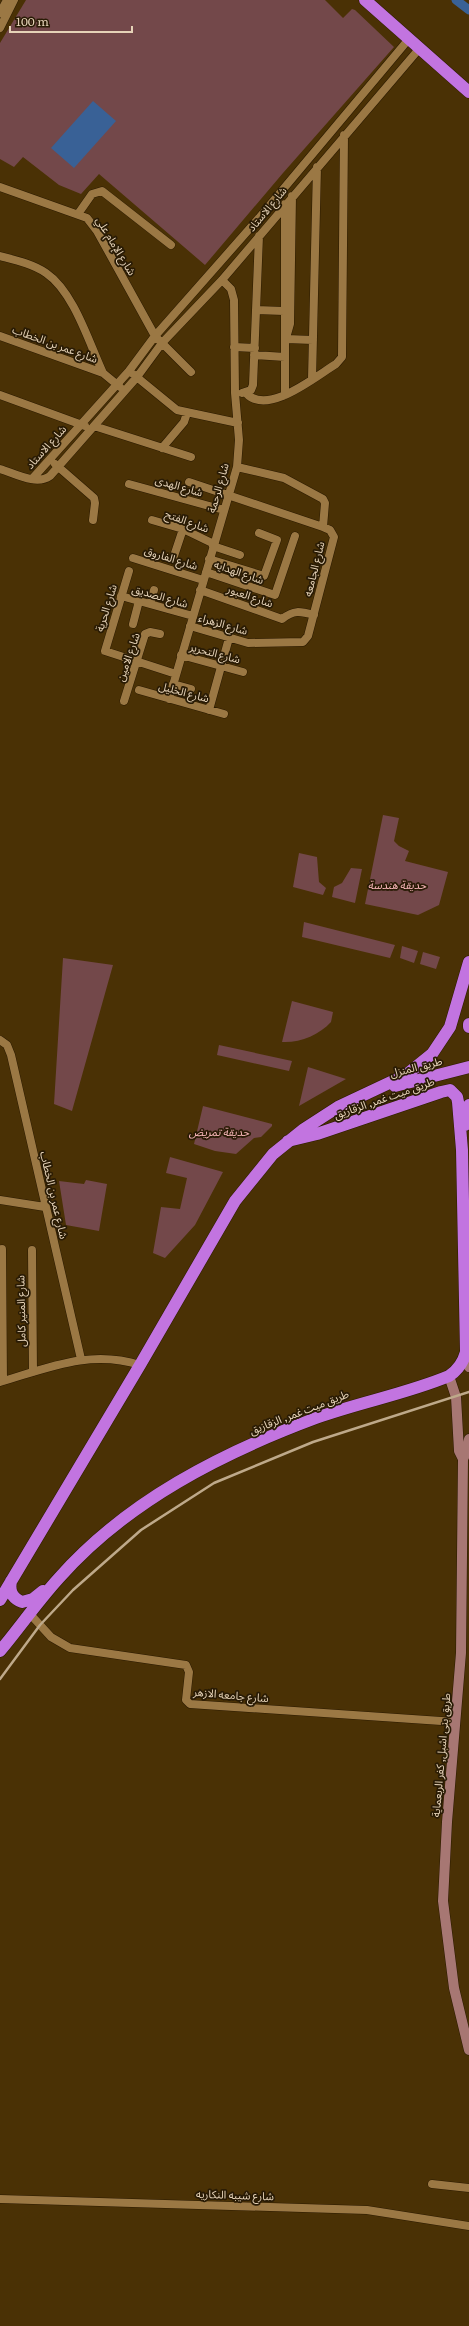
<svg xmlns="http://www.w3.org/2000/svg" width="469" height="2326" font-family="Literata,'Noto Sans Arabic',serif">
  <style>
    .garden { fill: #73484a }
    .water { fill: #396196 }
    .lines { fill: none; stroke-linecap: round; stroke-linejoin: round }
    .canal { stroke: #396196; stroke-width: 9 }
    .street-casing { stroke: #2b1a00; stroke-width: 9 }
    .secondary-casing { stroke: #2b1a00; stroke-width: 11 }
    .highway-casing { stroke: #2b1a00; stroke-width: 13 }
    .street { stroke: #9b7844; stroke-width: 8 }
    .secondary { stroke: #a77773; stroke-width: 10 }
    .highway { stroke: #c274e0; stroke-width: 12 }
    .rail { stroke: #bea98a; stroke-width: 2.5 }
    .labels { text-anchor: middle; stroke-width: 3.5; stroke-linejoin: round; paint-order: stroke }
    .street-label { font-size: 11px; fill: #e6d3b8; stroke: #291b05 }
    .park-label { font-size: 11px; font-style: italic; fill: #f8b6b9; stroke: #291b05 }
  </style>
  <rect width="100%" height="100%" fill="#4a3105"/>
  <!-- garden -->
  <path class="garden" d="M 26,0 L 325,0 L 343,18 L 352,9 L 355,10 L 394,47 L 283,173 L 205,265 L 99,174 L 81,194 L 59,185 L 23,157 L 14,167 L 0,159 L 0,43 Z
    M 383,815 L 399,818 L 394,841 L 399,846 L 409,851 L 405,861 L 448,872 L 439,905 L 418,915 L 365,904 Z
    M 299,853 L 317,857 L 319,882 L 326,888 L 323,895 L 293,887 Z
    M 351,868 L 362,869 L 355,903 L 332,897 L 334,887 L 342,883 Z
    M 304,922 L 395,945 L 390,958 L 302,937 Z
    M 402,946 L 418,951 L 414,963 L 400,958 Z
    M 423,952 L 440,957 L 436,969 L 420,964 Z
    M 63,958 L 113,965 L 72,1111 L 54,1104 Z
    M 292,1001 L 333,1012 L 331,1022 C 319,1035 300,1043 282,1042 Z
    M 219,1045 L 292,1061 L 289,1071 L 217,1055 Z
    M 308,1067 L 346,1079 L 299,1106 Z
    M 203,1106 L 272,1124 L 272,1126 L 261,1137 L 254,1138 L 236,1154 L 215,1151 L 194,1144 Z
    M 170,1157 L 223,1172 L 195,1225 L 165,1258 L 153,1253 L 161,1207 L 180,1209 L 187,1178 L 166,1173 Z
    M 86,1180 L 107,1184 L 99,1231 L 66,1225 L 59,1181 L 84,1184 Z"/>
  <!-- water -->
  <path class="water" d="M 93,101 L 116,121 L 74,168 L 51,148 Z"/>
  <g class="lines">
    <!-- canal -->
    <path class="canal" d="M 456,0 L 469,10"/>
    <defs>
      <path id="street" d="M 0,13 L 7,0
        M 0,28 L 14,0
        M 0,187 L 87,218 L 97,231 L 155,336 L 191,372
        M 78,214 L 92,194 L 102,191 L 171,245
        M 0,256 C 15,260 33,264 46,273 C 74,292 89,343 103,373
        M 256,310 L 284,311
        M 0,336 L 103,373 L 120,387
        M 286,338 L 290,324 L 292,196
        M 286,339 L 313,340
        M 234,347 L 255,348
        M 254,355 L 285,357
        M 133,374 L 177,410 L 238,423
        M 312,379 L 317,167
        M 242,393 L 251,390 L 253,385 L 259,236
        M 246,393 C 267,417 316,376 336,364 L 342,357 L 344,135
        M 0,395 L 85,426
        M 285,395 L 285,204
        M 94,426 L 191,457
        M 162,448 L 184,422 L 187,413
        M 55,464 L 94,498 L 95,503 L 93,520
        M 237,467 L 284,478 L 323,499 L 325,503 L 323,527
        M 0,469 C 14,473 36,486 50,476 L 137,377 L 162,343 L 222,280 L 419,49
        M 32,479 L 129,371 L 155,336 L 259,218 L 408,40
        M 189,482 L 323,527 L 330,530 L 334,537 L 308,636 L 303,642 L 248,643 L 190,626
        M 129,484 L 224,510
        M 152,520 L 183,529 L 214,544
        M 213,546 L 240,555
        M 174,556 L 183,529
        M 133,558 L 203,580
        M 209,559 L 264,576 L 277,540 L 259,533
        M 129,571 L 105,651 L 176,674
        M 206,572 L 275,595 L 295,536
        M 200,590 L 282,619 C 294,610 299,611 314,615
        M 121,596 L 193,616
        M 150,604 L 154,590
        M 133,624 L 139,601
        M 181,655 L 243,672
        M 173,684 L 191,689
        M 139,690 L 224,714
        M 169,699 L 237,467 L 239,440 L 235,393 L 234,300 L 231,289 L 222,280
        M 124,701 L 145,634 L 150,632 L 160,634
        M 209,710 L 229,638
        M 0,1040 L 7,1045 L 11,1055 L 81,1359
        M 0,1200 L 45,1207
        M 2,1249 L 3,1381
        M 32,1250 L 33,1372
        M 0,1382 C 48,1368 90,1349 140,1365
        M 30,1614 L 51,1637 L 70,1648 L 186,1665 L 189,1672 L 186,1700 L 190,1704 L 456,1722
        M 432,2184 L 469,2188
        M 0,2199 L 367,2210 L 469,2226"/>
      <path id="secondary" d="M 466,1352 L 469,1367
        M 449,1376 L 456,1397 L 459,1451 L 463,1459
        M 463,1459 L 461,1653 L 447,1822 L 443,1901 L 454,1988 L 469,2050
        M 463,1459 L 467,1451 L 469,1439"/>
      <path id="highway" d="M 365,0 L 469,92
        M 469,1024 L 469,1027
        M 395,1086 L 469,1067
        M 465,1125 L 469,1105
        M 11,1581 C 9,1591 12,1598 22,1602 L 33,1599 L 43,1591
        M 0,1600 L 140,1365 L 235,1201 L 273,1154 L 304,1129 L 338,1107 L 406,1075 L 432,1054 L 450,1027 L 469,962
        M 0,1651 C 20,1627 38,1601 59,1578 C 127,1501 222,1453 316,1418 C 360,1402 406,1394 449,1376 C 458,1370 463,1363 466,1352 L 462,1150 L 458,1102 L 457,1097 L 450,1090 L 441,1092 L 317,1134 L 288,1141"/>
    </defs>
    <!-- street casing -->
    <use href="#street" class="street-casing"/>
    <!-- secondary casing -->
    <use href="#secondary" class="secondary-casing"/>
    <!-- highway casing -->
    <use href="#highway" class="highway-casing"/>
    <!-- street -->
    <use href="#street" class="street"/>
    <!-- secondary -->
    <use href="#secondary" class="secondary"/>
    <!-- highway -->
    <use href="#highway" class="highway"/>
    <!-- rail -->
    <path class="rail" d="M 0,1679 L 40,1625 L 73,1590 L 141,1530 L 214,1483 L 313,1442 L 469,1392"/>
  </g>
  <g class="labels">
    <!-- street labels -->
    <g class="street-label">
      <text transform="translate(267 209) rotate(-50)" y="4">شارع الاستاد</text>
      <text transform="translate(116 246) rotate(59)" y="4">شارع الإمام علي</text>
      <text transform="translate(55 344) rotate(20)" y="4">شارع عمر بن الخطاب</text>
      <text transform="translate(46 447) rotate(-48)" y="4">شارع الاستاد</text>
      <text transform="translate(179 486) rotate(16)" y="4">شارع الهدى</text>
      <text transform="translate(218 488) rotate(-74)" y="4">شارع الرحمة</text>
      <text transform="translate(187 521) rotate(20)" y="4">شارع الفتح</text>
      <text transform="translate(171 558) rotate(17)" y="4">شارع الفاروق</text>
      <text transform="translate(314 569) rotate(-76)" y="4">شارع الجامعه</text>
      <text transform="translate(239 572) rotate(19)" y="4">شارع الهدايه</text>
      <text transform="translate(160 596) rotate(16)" y="4">شارع الصديق</text>
      <text transform="translate(250 596) rotate(19)" y="4">شارع العبور</text>
      <text transform="translate(106 608) rotate(-73)" y="4">شارع الحرية</text>
      <text transform="translate(223 624) rotate(16)" y="4">شارع الزهراء</text>
      <text transform="translate(215 653) rotate(15)" y="4">شارع التحرير</text>
      <text transform="translate(128 657) rotate(-71)" y="4">شارع الامين</text>
      <text transform="translate(184 692) rotate(15)" y="4">شارع الخليل</text>
      <text transform="translate(416 1067) rotate(-14)" y="4">طريق المنزل</text>
      <text transform="translate(384 1098) rotate(-19)" y="4">طريق ميت غمر, الزقازيق</text>
      <text transform="translate(54 1195) rotate(77)" y="4">شارع عمر بن الخطاب</text>
      <text transform="translate(21 1311) rotate(-91)" y="4">شارع المنير كامل</text>
      <text transform="translate(299 1412) rotate(-21)" y="4">طريق ميت غمر, الزقازيق</text>
      <text transform="translate(231 1695) rotate(5)" y="4">شارع جامعه الازهر</text>
      <text transform="translate(441 1755) rotate(-85)" y="4">طريق بنى اشبل, كفر الربعماية</text>
      <text transform="translate(235 2195) rotate(2)" y="4">شارع شيبه النكاريه</text>
    </g>
    <!-- park labels -->
    <g class="park-label">
      <text x="397" y="889">حديقة هندسة</text>
      <text x="219" y="1136">حديقة تمريض</text>
    </g>
  </g>
  <!-- scale -->
  <path d="M10 26v6h122v-6" fill="none" stroke="#e6d3b8" stroke-width="2"/>
  <text x="16" y="26" font-size="12" fill="#e6d3b8" stroke="#291b05" stroke-width="3" paint-order="stroke">100 m</text>
</svg>
